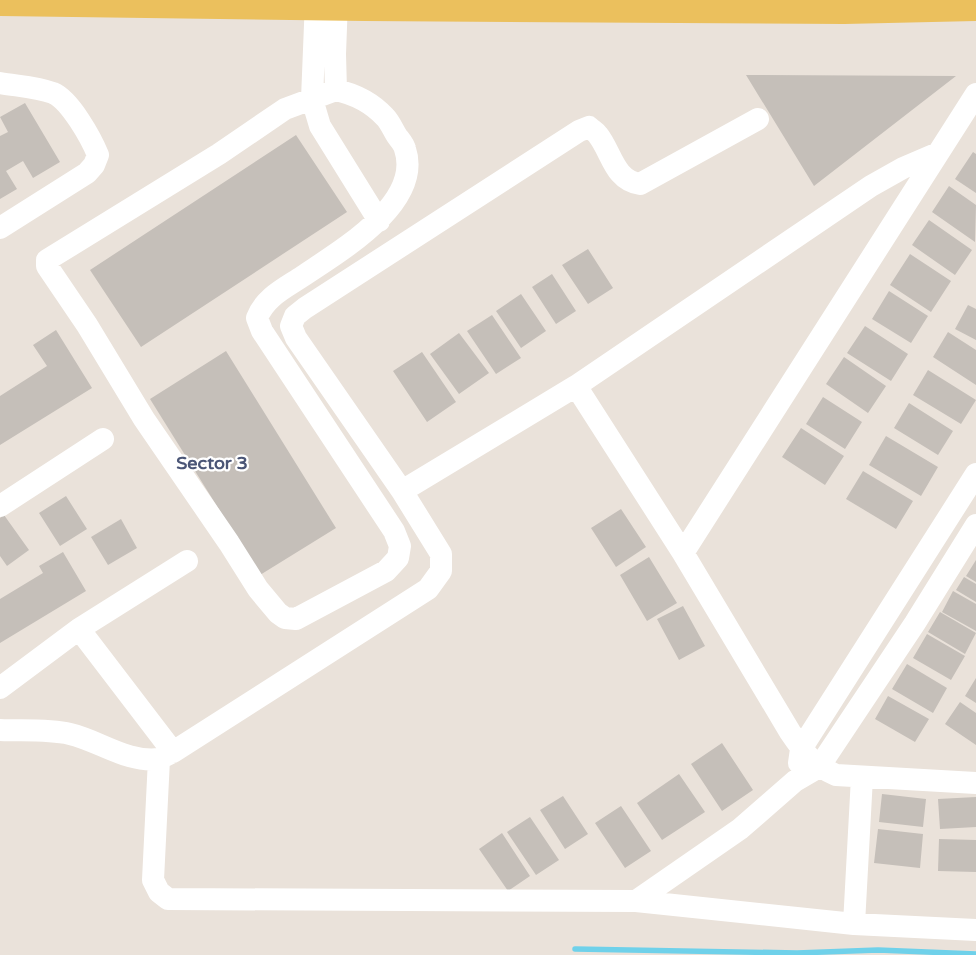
<svg xmlns="http://www.w3.org/2000/svg" width="976" height="955" font-family="'Varela Round',sans-serif">
  <style>
    .lines { fill: none; stroke-linecap: round; stroke-linejoin: round }
    .stream { stroke: #6fd1ea; stroke-width: 5.5 }
    .building { fill: #c5bfb9 }
    .minor { stroke: #fff; stroke-width: 22 }
    .major { stroke: #ebc05d; stroke-width: 28 }
    .labels { text-anchor: middle; stroke-width: 4.5; stroke-linejoin: round; paint-order: stroke }
    .district-label { font-size: 18px; font-weight: bold; fill: #4a5576; stroke: #fff }
  </style>
  <rect width="100%" height="100%" fill="#eae2da"/>
  <g class="lines">
    <!-- stream -->
    <path class="stream" d="M 575,949 L 797,953 L 878,950 L 976,954"/>
  </g>
  <!-- building -->
  <path class="building" d="M 746,75 L 956,76 L 814,186 Z
    M 25,103 L 60,162 L 33,178 L 23,161 L 6,171 L 17,189 L 0,199 L 0,136 L 8,132 L 0,117 Z
    M 296,135 L 347,212 L 141,347 L 90,270 Z
    M 973,152 L 976,154 L 976,193 L 955,179 Z
    M 949,186 L 976,205 L 975,242 L 932,212 Z
    M 929,220 L 972,250 L 955,275 L 912,245 Z
    M 588,249 L 613,288 L 588,304 L 562,265 Z
    M 910,254 L 951,281 L 931,312 L 890,285 Z
    M 552,274 L 576,311 L 556,324 L 532,287 Z
    M 889,291 L 928,316 L 911,343 L 872,319 Z
    M 521,294 L 546,331 L 521,348 L 496,311 Z
    M 968,305 L 976,309 L 976,340 L 955,329 Z
    M 492,315 L 521,358 L 496,374 L 467,331 Z
    M 865,326 L 908,354 L 891,381 L 847,353 Z
    M 56,330 L 92,388 L 0,445 L 0,396 L 47,366 L 33,345 Z
    M 948,332 L 976,350 L 976,385 L 933,357 Z
    M 459,333 L 489,373 L 459,394 L 430,354 Z
    M 226,351 L 336,528 L 260,575 L 150,399 Z
    M 422,352 L 456,402 L 427,422 L 393,371 Z
    M 844,357 L 886,386 L 868,413 L 826,384 Z
    M 928,370 L 976,400 L 961,424 L 913,395 Z
    M 823,397 L 862,422 L 845,449 L 806,424 Z
    M 909,403 L 953,431 L 938,455 L 894,428 Z
    M 801,428 L 844,456 L 825,485 L 782,457 Z
    M 886,436 L 938,467 L 921,496 L 869,465 Z
    M 863,471 L 913,501 L 896,529 L 846,499 Z
    M 66,496 L 87,529 L 60,546 L 39,513 Z
    M 621,509 L 646,547 L 616,567 L 591,528 Z
    M 4,515 L 29,550 L 7,566 L 0,556 L 0,518 Z
    M 121,519 L 137,548 L 108,565 L 91,537 Z
    M 63,552 L 86,591 L 0,643 L 0,599 L 43,573 L 39,566 Z
    M 649,557 L 677,603 L 647,621 L 620,575 Z
    M 976,560 L 976,582 L 966,576 Z
    M 964,577 L 976,584 L 976,602 L 956,590 Z
    M 953,591 L 976,604 L 976,631 L 942,612 Z
    M 683,606 L 705,646 L 679,660 L 657,619 Z
    M 940,612 L 976,633 L 965,654 L 928,632 Z
    M 927,634 L 965,656 L 951,680 L 913,658 Z
    M 907,664 L 947,688 L 933,713 L 892,689 Z
    M 976,678 L 976,703 L 965,696 Z
    M 888,696 L 929,719 L 915,742 L 875,719 Z
    M 960,702 L 976,713 L 976,745 L 945,724 Z
    M 722,743 L 753,790 L 722,811 L 691,764 Z
    M 679,774 L 705,812 L 662,840 L 637,803 Z
    M 882,794 L 926,799 L 923,827 L 879,822 Z
    M 563,796 L 588,834 L 565,849 L 540,810 Z
    M 976,797 L 976,827 L 940,829 L 938,799 Z
    M 621,806 L 651,851 L 625,868 L 595,823 Z
    M 530,817 L 559,860 L 536,875 L 507,832 Z
    M 878,829 L 923,834 L 920,868 L 874,863 Z
    M 502,833 L 530,876 L 508,891 L 479,849 Z
    M 939,839 L 976,840 L 976,872 L 938,871 Z"/>
  <g class="lines">
    <!-- minor -->
    <path class="minor" d="M 316,0 L 312,99 L 320,126 L 379,221
      M 0,83 C 17,86 37,87 53,93 C 70,100 91,138 98,155 L 94,165 L 87,173 L 0,228
      M 336,90 C 354,94 372,103 385,117 C 390,122 393,130 397,136 C 400,140 404,144 405,149 C 423,203 340,251 303,276 C 285,288 265,297 257,318 L 262,331 L 394,531 L 400,546 L 398,558 L 386,571 L 296,619 L 285,618 L 278,613 L 258,589 L 229,543 L 144,419 L 87,325 L 47,266 L 47,260 L 219,154 L 285,109 Z
      M 336,90 L 335,54 L 337,0
      M 576,386 L 683,553 L 790,732 C 805,754 812,764 836,775 L 976,783
      M 402,491 L 576,386 L 871,186 L 903,168 L 938,153
      M 0,506 L 103,439
      M 683,553 L 976,94
      M 79,629 L 173,752
      M 0,688 L 79,629 L 187,561
      M 0,730 C 23,731 48,729 70,734 C 100,741 127,763 159,759 L 153,880 L 159,892 L 168,899 L 636,901 L 854,924 L 976,930
      M 159,759 L 173,752 L 428,589 L 441,571 L 441,554 L 402,491 L 296,338 L 291,326 L 295,316 L 305,308 L 579,131 L 589,127 C 592,130 596,132 598,135 C 612,153 614,180 640,184 L 758,119
      M 799,763 L 801,749 L 976,474
      M 636,901 L 740,829 L 795,781 L 819,767 L 915,623 L 976,525
      M 854,924 L 862,777"/>
    <!-- major -->
    <path class="major" d="M 0,2 L 365,7 L 844,10 L 976,7"/>
  </g>
  <g class="labels">
    <!-- district labels -->
    <g class="district-label">
      <text x="212" y="469">Sector 3</text>
    </g>
  </g>
</svg>
